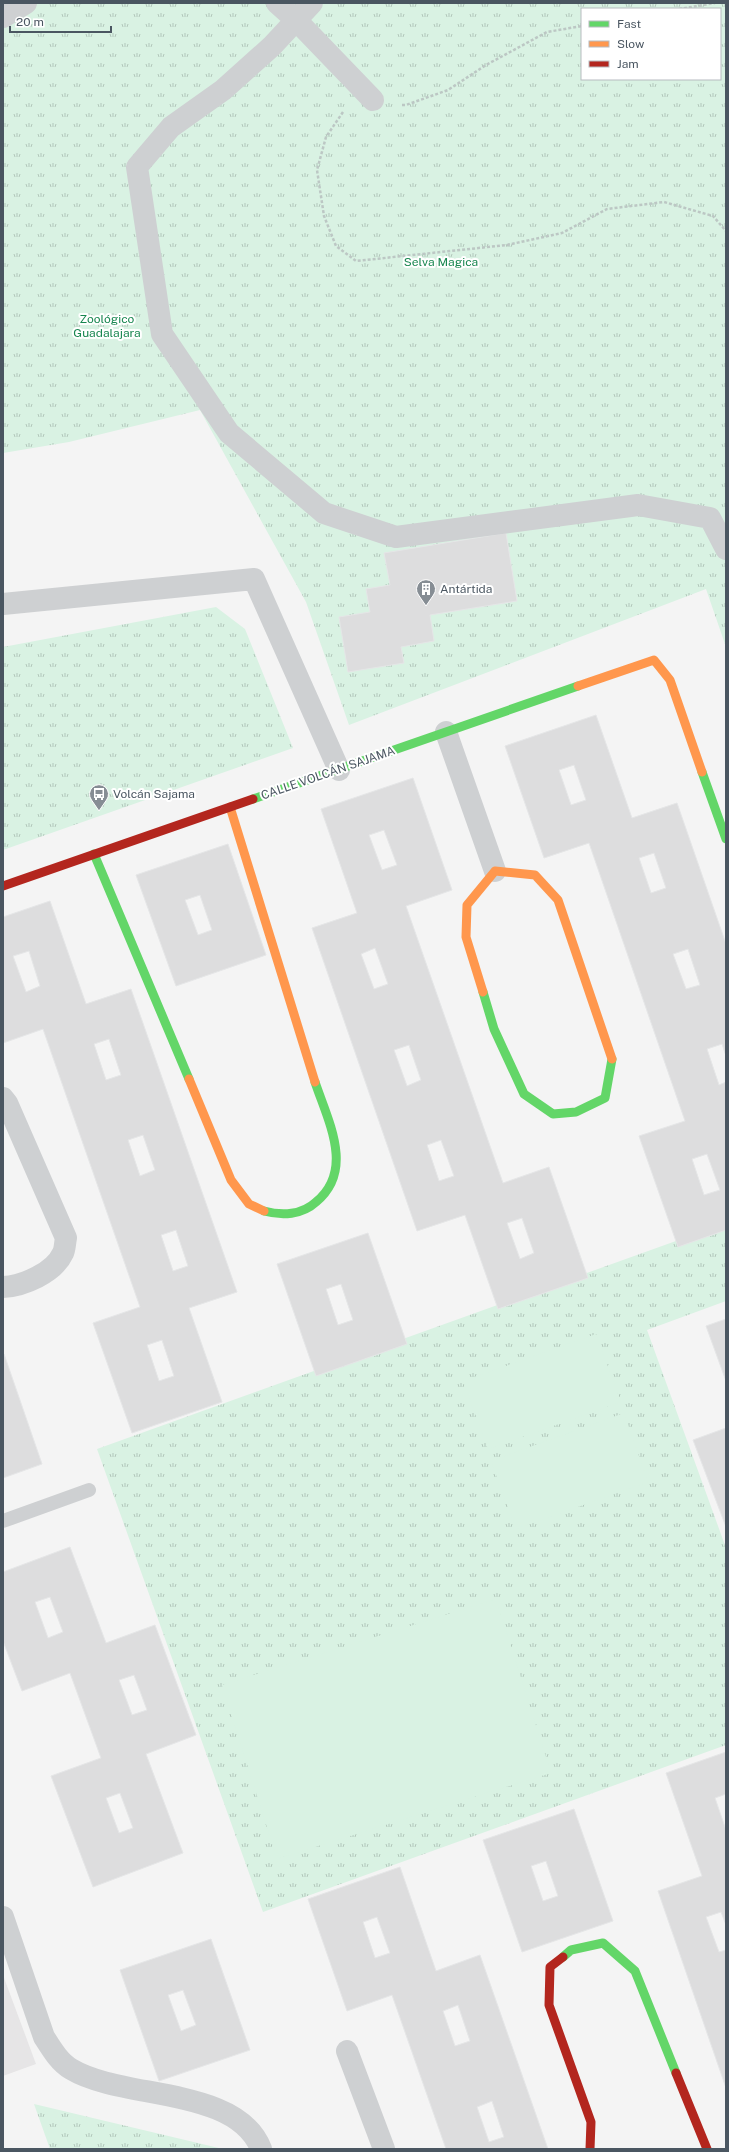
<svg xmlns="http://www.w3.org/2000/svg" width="729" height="2152" font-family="'Public Sans',sans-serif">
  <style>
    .education { fill: #e6e5e6 }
    .park { fill: url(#park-tufts); fill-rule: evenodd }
    .pitch { fill: #d9f2e3 }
    .building { fill: #ddddde; stroke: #e5e6e7; fill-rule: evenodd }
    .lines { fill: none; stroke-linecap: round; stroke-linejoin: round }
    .path { stroke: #bcc7c4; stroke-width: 2.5; stroke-dasharray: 3 2; stroke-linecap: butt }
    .lane { stroke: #ced0d2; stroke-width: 14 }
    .street { stroke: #ced0d2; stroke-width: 22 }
    .fast { stroke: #63d668; stroke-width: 9 }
    .slow { stroke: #ff974d; stroke-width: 9 }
    .jam { stroke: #b3261e; stroke-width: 9 }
    .labels { text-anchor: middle; stroke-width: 4; stroke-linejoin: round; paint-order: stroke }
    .park-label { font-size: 12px; fill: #17864f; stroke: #fff }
    .poi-label { font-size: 12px; fill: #4a5661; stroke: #fff; text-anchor: start }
    .street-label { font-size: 12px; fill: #4a5661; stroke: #fff }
  </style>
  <defs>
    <pattern id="park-tufts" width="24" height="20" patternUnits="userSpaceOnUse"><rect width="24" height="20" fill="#d9f2e3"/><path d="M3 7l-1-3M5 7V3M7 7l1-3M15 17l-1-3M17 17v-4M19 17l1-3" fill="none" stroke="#b2c7bb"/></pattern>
  </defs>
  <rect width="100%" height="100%" fill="#f4f4f4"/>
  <!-- education -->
  <path class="education" d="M 3,1975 L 36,2064 L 3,2076 Z"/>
  <!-- park -->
  <path class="park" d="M 3,3 L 726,3 L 726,647 L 706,589 L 349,725 L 306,602 L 200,410 L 69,442 L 3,453 ZM 582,9 L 720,9 L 720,79 L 582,79 Z
    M 216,607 L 245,629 L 293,748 L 3,850 L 3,647 Z
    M 726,1223 L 726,1301 L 647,1330 L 726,1548 L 726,1745 L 263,1912 L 97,1449 Z
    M 34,2104 L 223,2149 L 50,2149 Z"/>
  <!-- pitch -->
  <path class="pitch" d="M 596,1334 L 621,1402 L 488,1449 L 463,1381 Z
    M 624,1413 L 648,1482 L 516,1529 L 491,1461 Z
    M 496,1599 L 551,1773 L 277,1859 L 222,1685 Z"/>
  <!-- building -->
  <path class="building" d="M 506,533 L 517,601 L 430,615 L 434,641 L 401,647 L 404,663 L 348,672 L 339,617 L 370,612 L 366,589 L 390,585 L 384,553 Z
    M 596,715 L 632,818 L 677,803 L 726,944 L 726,1056 L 722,1044 L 707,1049 L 719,1085 L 726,1082 L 726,1230 L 678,1247 L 639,1136 L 685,1121 L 589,843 L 544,858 L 505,746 ZM 574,765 L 586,800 L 571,805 L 559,770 ZM 654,853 L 666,888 L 651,893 L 639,858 ZM 688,949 L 700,985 L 686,989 L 673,954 ZM 707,1154 L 720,1190 L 704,1195 L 692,1159 Z
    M 413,778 L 452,890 L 406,906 L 503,1183 L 549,1167 L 588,1278 L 498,1309 L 465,1215 L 417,1231 L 312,928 L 357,913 L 321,809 ZM 384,830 L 397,865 L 382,870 L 369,835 ZM 375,948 L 388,984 L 374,989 L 361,954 ZM 409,1045 L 421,1080 L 407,1086 L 394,1050 ZM 441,1140 L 454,1176 L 439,1181 L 427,1145 ZM 522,1218 L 534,1253 L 520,1259 L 507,1223 Z
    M 228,844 L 266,955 L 176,986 L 136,875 ZM 200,895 L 212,930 L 198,935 L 185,900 Z
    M 50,901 L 86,1004 L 131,989 L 237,1292 L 189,1308 L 222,1402 L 132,1433 L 93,1323 L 140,1307 L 43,1029 L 3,1043 L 3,917 ZM 29,951 L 40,986 L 26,992 L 13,956 ZM 109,1039 L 121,1075 L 106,1080 L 94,1044 ZM 143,1135 L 155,1170 L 140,1176 L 128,1140 ZM 176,1230 L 188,1266 L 173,1271 L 161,1235 ZM 162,1340 L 174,1376 L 159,1381 L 147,1345 Z
    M 368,1233 L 407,1344 L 316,1376 L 277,1264 ZM 341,1284 L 353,1320 L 338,1325 L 326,1289 Z
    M 726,1319 L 726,1381 L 706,1326 Z
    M 4,1354 L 42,1464 L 3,1478 L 3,1354 Z
    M 726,1428 L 726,1527 L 693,1440 Z
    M 70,1547 L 106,1643 L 155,1625 L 196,1735 L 146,1754 L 183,1853 L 93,1887 L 51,1776 L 101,1758 L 70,1673 L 22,1691 L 3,1641 L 3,1572 ZM 50,1597 L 63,1632 L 48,1638 L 35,1602 ZM 134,1675 L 147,1710 L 132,1715 L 119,1680 ZM 120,1793 L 133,1828 L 119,1833 L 106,1798 Z
    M 726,1752 L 726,1794 L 715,1798 L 726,1830 L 726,1925 L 721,1912 L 706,1917 L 719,1952 L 726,1950 L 726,2088 L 658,1891 L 702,1876 L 666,1773 Z
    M 574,1809 L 613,1921 L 522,1952 L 483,1840 ZM 546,1861 L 558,1896 L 543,1901 L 531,1866 Z
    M 400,1867 L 436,1971 L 480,1955 L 548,2149 L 446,2149 L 392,1995 L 347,2011 L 308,1899 ZM 377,1917 L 390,1953 L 375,1958 L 363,1922 ZM 458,2005 L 470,2041 L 455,2046 L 443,2011 ZM 492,2101 L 504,2137 L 489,2142 L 477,2107 Z
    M 211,1939 L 250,2050 L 159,2081 L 120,1970 ZM 183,1990 L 196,2025 L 181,2031 L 168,1995 Z"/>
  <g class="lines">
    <!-- path -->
    <path class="path" d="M 679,9 L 715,3
      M 402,105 L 406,105 L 448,90 L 486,65 L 547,32 L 582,26
      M 343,112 L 326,137 L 317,170 L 324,216 L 336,246 L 356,261 L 507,245 L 562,233 L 607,209 L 664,202 L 713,216 L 726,231"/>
    <!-- lane -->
    <path class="lane" d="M 3,1521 L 89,1490"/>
    <!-- street -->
    <path class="street" d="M 277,3 L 296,20 L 373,100
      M 312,3 L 272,46 L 223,90 L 171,127 L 137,167 L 162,334 L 229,433 L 324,513 L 396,537 L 638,505 L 710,518 L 726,549
      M 3,17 L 26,3
      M 3,604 L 254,579 L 339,770
      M 446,732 L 495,871
      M 3,1098 L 7,1103 L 66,1238 C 65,1242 65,1249 63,1253 C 54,1273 23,1286 3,1287
      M 3,1917 L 44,2037 C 51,2048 59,2062 71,2069 C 122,2100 237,2086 261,2149
      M 347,2051 L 384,2149"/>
    <!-- fast -->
    <path class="fast" d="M 702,772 L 726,839
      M 253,799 L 578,686
      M 94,854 L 189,1079
      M 483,992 L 494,1029 L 524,1094 L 553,1114 L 576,1112 L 605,1098 L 612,1059
      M 264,1211 C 282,1216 302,1215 316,1202 C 355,1170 328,1121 315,1082
      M 563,1957 L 571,1950 L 603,1943 L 635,1971 L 676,2073"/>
    <!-- slow -->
    <path class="slow" d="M 578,686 L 654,660 L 670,680 L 702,772
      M 230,807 L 315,1082
      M 495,871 L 535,875 L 558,900 L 612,1059
      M 483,992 L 466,937 L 467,905 L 495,871
      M 189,1079 L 231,1180 L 249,1204 L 264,1211"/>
    <!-- jam -->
    <path class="jam" d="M 3,886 L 253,799
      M 563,1957 L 550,1967 L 549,2005 L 591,2122 L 590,2149
      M 676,2073 L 707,2149"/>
  </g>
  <!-- icons -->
  <defs>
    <symbol id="building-pin" viewBox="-11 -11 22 30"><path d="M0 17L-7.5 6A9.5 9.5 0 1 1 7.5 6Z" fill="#868d94" stroke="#fff"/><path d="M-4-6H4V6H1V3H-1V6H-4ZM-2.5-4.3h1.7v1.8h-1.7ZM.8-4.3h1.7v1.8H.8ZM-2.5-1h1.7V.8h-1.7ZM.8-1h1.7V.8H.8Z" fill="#fff"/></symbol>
    <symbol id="bus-pin" viewBox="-11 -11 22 30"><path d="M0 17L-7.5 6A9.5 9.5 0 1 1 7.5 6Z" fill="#868d94" stroke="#fff"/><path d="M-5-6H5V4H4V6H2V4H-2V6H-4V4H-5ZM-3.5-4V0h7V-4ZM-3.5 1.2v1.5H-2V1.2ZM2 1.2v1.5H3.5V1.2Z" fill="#fff"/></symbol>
  </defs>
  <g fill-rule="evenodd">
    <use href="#building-pin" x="415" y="578" width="22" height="30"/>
    <use href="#bus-pin" x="88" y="783" width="22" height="30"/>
  </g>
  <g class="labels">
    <!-- park labels -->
    <g class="park-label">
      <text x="441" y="266">Selva Magica</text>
      <text x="107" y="323">Zoológico<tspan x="107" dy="14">Guadalajara</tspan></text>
    </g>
    <!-- poi labels -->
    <g class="poi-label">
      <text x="440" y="593">Antártida</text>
      <text x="113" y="798">Volcán Sajama</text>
    </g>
    <!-- street labels -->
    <g class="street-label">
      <text transform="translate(328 773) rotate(-19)" y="4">CALLE VOLCÁN SAJAMA</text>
    </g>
  </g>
  <!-- border -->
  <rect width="729" height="2152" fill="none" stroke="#4a5661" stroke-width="8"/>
  <!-- legend -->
  <rect x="581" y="8" width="140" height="72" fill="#ffffff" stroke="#b7bbc0"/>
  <rect x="589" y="21" width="20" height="6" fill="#63d668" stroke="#b7bbc0"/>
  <text x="617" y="28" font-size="12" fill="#4a5661">Fast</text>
  <rect x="589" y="41" width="20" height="6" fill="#ff974d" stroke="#b7bbc0"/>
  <text x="617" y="48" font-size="12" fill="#4a5661">Slow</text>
  <rect x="589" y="61" width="20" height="6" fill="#b3261e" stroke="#b7bbc0"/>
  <text x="617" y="68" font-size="12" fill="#4a5661">Jam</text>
  <!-- scale -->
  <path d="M10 26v6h101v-6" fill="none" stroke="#4a5661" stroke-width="2"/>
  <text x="16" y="26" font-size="12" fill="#4a5661" stroke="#ffffff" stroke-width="3" paint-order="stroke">20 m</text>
</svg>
